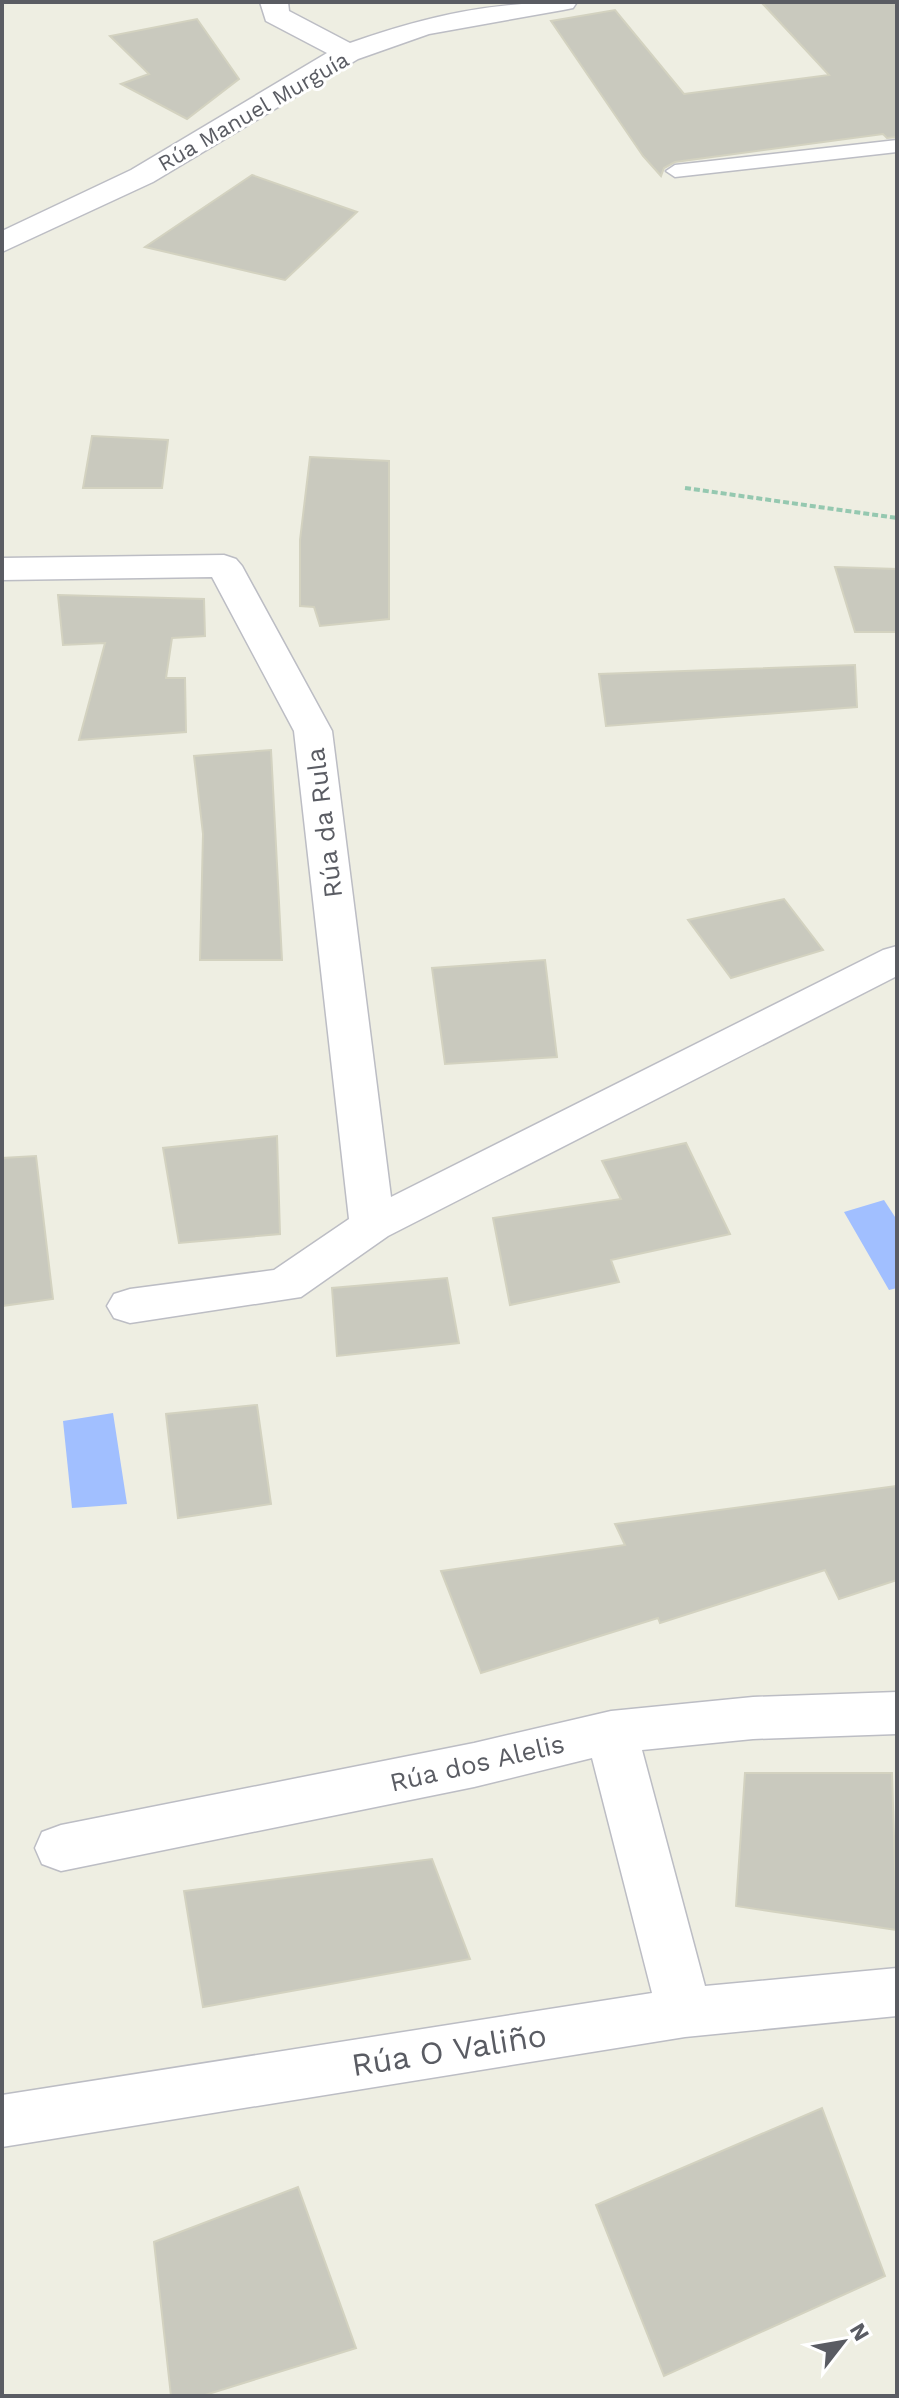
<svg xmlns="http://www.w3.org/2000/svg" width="899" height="2398" font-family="'Work Sans',sans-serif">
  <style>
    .water { fill: #a1bfff }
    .building { fill: #c9c9be; stroke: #d3d2c0; stroke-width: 2 }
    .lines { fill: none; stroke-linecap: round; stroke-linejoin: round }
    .service-casing { stroke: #bcbdc4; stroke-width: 3 }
    .minor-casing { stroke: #bcbdc4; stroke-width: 3 }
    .path { stroke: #95c8b0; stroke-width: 4; stroke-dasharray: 6 3; stroke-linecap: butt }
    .service { fill: #fff; fill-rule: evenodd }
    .minor { fill: #fff; fill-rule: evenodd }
    .labels { text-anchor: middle; stroke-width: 6; stroke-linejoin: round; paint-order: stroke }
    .far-street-label { font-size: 22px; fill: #5a5c63; stroke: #fff }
    .street-label { font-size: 26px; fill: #5a5c63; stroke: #fff }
    .near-street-label { font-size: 32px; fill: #5a5c63; stroke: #fff }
  </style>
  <rect width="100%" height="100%" fill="#eeeee2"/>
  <!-- water -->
  <path class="water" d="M 884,1200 L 897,1220 L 897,1288 L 889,1290 L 844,1212 Z
    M 113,1413 L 127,1504 L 72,1508 L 63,1421 Z"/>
  <!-- building -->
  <path class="building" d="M 761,2 L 897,2 L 897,137 L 887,138 L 883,134 L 675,162 L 664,168 L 661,176 L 643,156 L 551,21 L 615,10 L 684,94 L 829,75 Z
    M 197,19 L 239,79 L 187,119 L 121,84 L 149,74 L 110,36 Z
    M 252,175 L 357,212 L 285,280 L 145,247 Z
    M 92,436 L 168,440 L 162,488 L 83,488 Z
    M 310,457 L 389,461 L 389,619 L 320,626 L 314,607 L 300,606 L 300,540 Z
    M 835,567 L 897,569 L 897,632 L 855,632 Z
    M 58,595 L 204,599 L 205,636 L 172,638 L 166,678 L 185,678 L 186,732 L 79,740 L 105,643 L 63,645 Z
    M 855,665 L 857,707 L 606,726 L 599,674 Z
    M 271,750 L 282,960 L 200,960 L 203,834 L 194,756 Z
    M 784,899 L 823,950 L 731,978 L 688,920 Z
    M 545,960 L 557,1057 L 445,1064 L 432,968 Z
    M 277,1136 L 280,1234 L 179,1243 L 163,1148 Z
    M 686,1143 L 730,1234 L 611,1260 L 619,1282 L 510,1305 L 493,1218 L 621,1199 L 602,1161 Z
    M 36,1156 L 53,1299 L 2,1306 L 2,1158 Z
    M 447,1278 L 459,1343 L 337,1356 L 332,1288 Z
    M 257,1405 L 271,1504 L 178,1518 L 166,1414 Z
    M 897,1486 L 897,1580 L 839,1599 L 825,1570 L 660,1623 L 658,1618 L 481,1673 L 441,1571 L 625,1545 L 615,1524 Z
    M 745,1773 L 892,1773 L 897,1930 L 736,1906 Z
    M 432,1859 L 470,1959 L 203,2007 L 184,1891 Z
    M 822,2108 L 885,2276 L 664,2376 L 596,2205 Z
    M 298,2187 L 356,2348 L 202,2396 L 171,2396 L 154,2242 Z"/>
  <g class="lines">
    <defs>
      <path id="service" d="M 897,140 L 897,152 L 675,177 L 666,171 L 675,165 Z"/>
      <path id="minor" d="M 260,2 L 288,2 L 289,11 L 350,43 C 430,15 492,2 577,2 L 573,8 L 563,10 L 429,34 L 358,59 L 153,182 L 2,252 L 2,231 L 131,170 L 327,53 L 266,21 Z
        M 224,555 L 236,559 L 242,566 L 332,731 L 391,1197 L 883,950 L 897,946 L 897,976 L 388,1236 L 301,1297 L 130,1323 L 114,1318 L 107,1306 L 114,1294 L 130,1289 L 274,1270 L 349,1219 L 294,731 L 212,577 L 2,580 L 2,558 Z
        M 897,1692 L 897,1734 L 753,1739 L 642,1750 L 705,1986 L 897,1968 L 897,2016 L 685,2037 L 2,2147 L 2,2095 L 652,1993 L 592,1758 L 474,1787 L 61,1871 L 42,1864 L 35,1848 L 42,1832 L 61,1825 L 474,1743 L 611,1711 L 753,1697 Z"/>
    </defs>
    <!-- service casing -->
    <use href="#service" class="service-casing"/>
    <!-- minor casing -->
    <use href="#minor" class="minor-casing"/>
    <!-- path -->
    <path class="path" d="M 685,488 L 897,518"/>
    <!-- service -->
    <use href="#service" class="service"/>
    <!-- minor -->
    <use href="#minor" class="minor"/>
  </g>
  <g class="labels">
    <!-- far-street labels -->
    <g class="far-street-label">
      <text transform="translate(253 111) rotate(-30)" y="8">Rúa Manuel Murguía</text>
    </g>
    <!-- street labels -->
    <g class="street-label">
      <text transform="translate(324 823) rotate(-97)" y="9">Rúa da Rula</text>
      <text transform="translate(477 1763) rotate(-13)" y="9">Rúa dos Alelis</text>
    </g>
    <!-- near-street labels -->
    <g class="near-street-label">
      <text transform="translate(449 2050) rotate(-9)" y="11">Rúa O Valiño</text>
    </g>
  </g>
  <!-- border -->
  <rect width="899" height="2398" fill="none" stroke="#5a5c63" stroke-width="8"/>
  <!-- north arrow -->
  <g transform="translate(843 2342) rotate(59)" stroke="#ffffff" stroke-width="6" paint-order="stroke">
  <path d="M0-6L14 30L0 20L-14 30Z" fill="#5a5c63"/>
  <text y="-12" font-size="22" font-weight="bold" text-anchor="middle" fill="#5a5c63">N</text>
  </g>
</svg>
